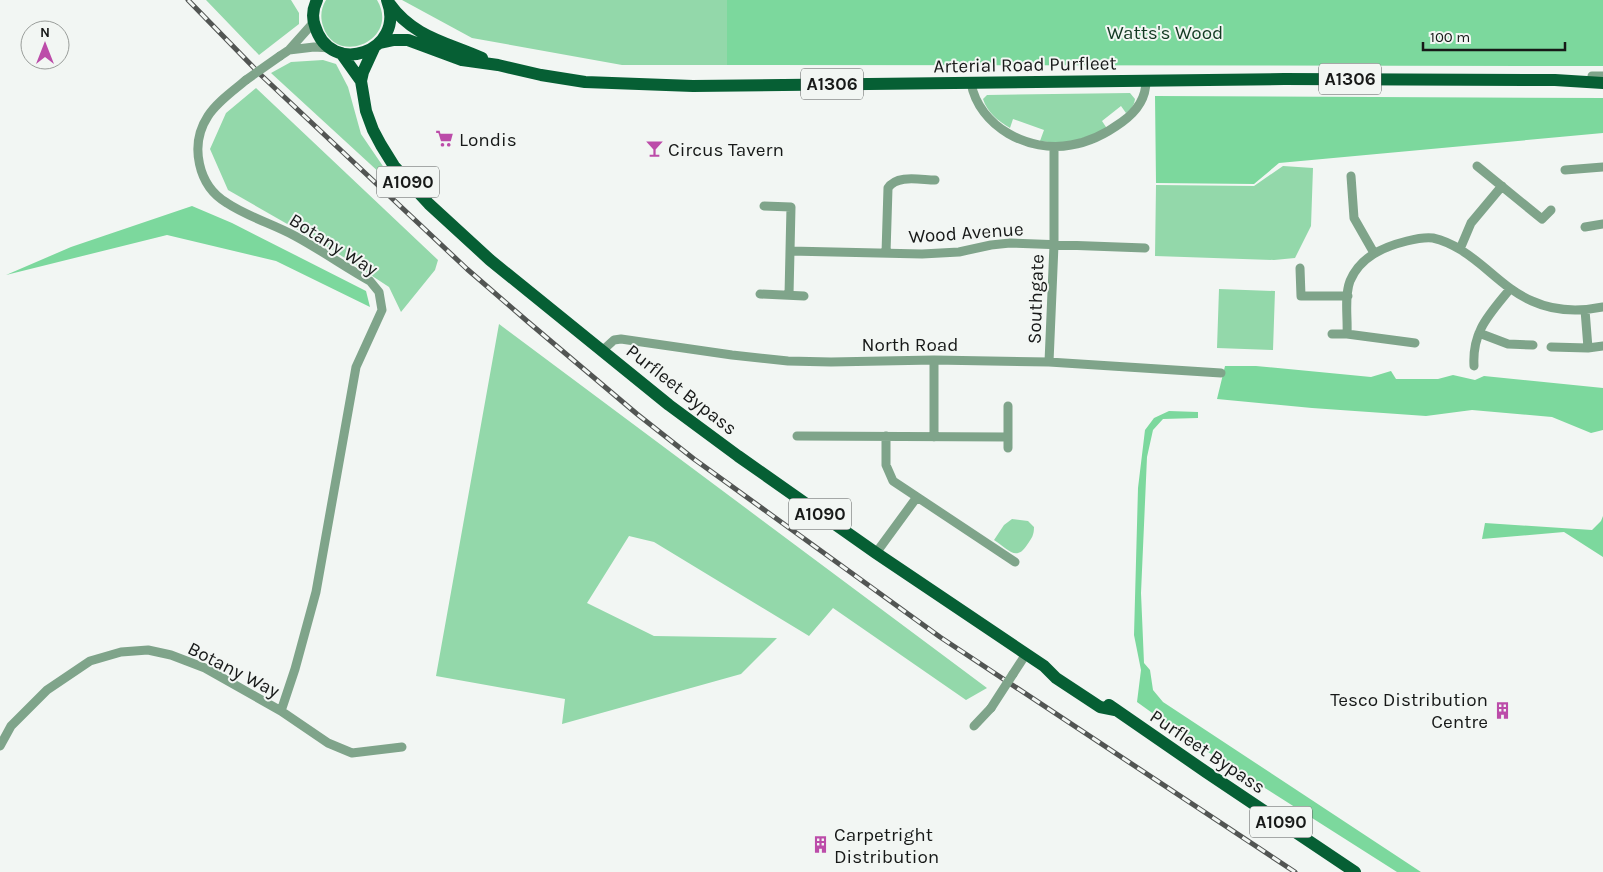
<svg xmlns="http://www.w3.org/2000/svg" width="1603" height="872" font-family="Karla,sans-serif">
  <style>
    .green { fill: #93d8aa }
    .forest { fill: #7cd89d }
    .lines { fill: none; stroke-linecap: round; stroke-linejoin: round }
    .minor { stroke: #7fa48a; stroke-width: 9 }
    .primary { stroke: #065f34; stroke-width: 12 }
    .rail-casing { stroke: #525553; stroke-width: 5 }
    .rail { stroke: #f2f6f3; stroke-width: 3; stroke-dasharray: 9; stroke-linecap: butt }
    .minor-bridge { stroke: #7fa48a; stroke-width: 9 }
    .labels { text-anchor: middle; stroke-width: 4; stroke-linejoin: round; paint-order: stroke }
    .shield { fill: #f2f6f3; stroke: #595b5a; stroke-width: 1 }
    .shield-label { font-size: 18px; font-weight: bold; fill: #171918 }
    .park-label { font-size: 19px; fill: #133a23; stroke: #f2f6f3 }
    .street-label { font-size: 19px; fill: #171918; stroke: #f2f6f3 }
    .poi-label { font-size: 19px; fill: #171918; stroke: #f2f6f3; text-anchor: start }
  </style>
  <rect width="100%" height="100%" fill="#f2f6f3"/>
  <!-- green -->
  <path class="green" d="M 206,0 L 291,0 L 299,13 L 299,24 L 259,55 Z
    M 326,0 L 377,0 C 401,40 336,68 323,26 C 320,17 321,8 326,0 Z
    M 402,0 L 930,0 L 931,65 L 622,65 L 472,38 Z
    M 323,60 L 336,64 L 348,87 L 361,134 L 391,178 L 394,186 L 271,73 L 291,62 Z
    M 256,88 L 438,260 L 435,270 L 401,312 L 389,287 L 331,249 L 228,190 L 210,149 L 226,113 Z
    M 1130,93 L 1135,99 C 1134,105 1132,109 1126,113 L 1121,106 L 1102,121 L 1108,130 L 1064,144 L 1040,141 L 1044,130 L 1013,119 L 1010,128 C 998,121 987,112 983,99 L 987,95 Z
    M 1283,166 L 1313,168 L 1311,226 L 1295,258 L 1274,260 L 1155,256 L 1156,185 L 1254,186 Z
    M 1219,289 L 1275,291 L 1273,350 L 1217,348 Z
    M 499,324 L 987,688 L 966,700 L 833,608 L 809,636 L 654,542 L 629,536 L 587,603 L 654,636 L 777,638 L 741,674 L 562,724 L 565,699 L 436,676 Z
    M 1012,519 L 1028,521 L 1034,527 C 1034,535 1032,538 1027,545 C 1016,562 1008,549 994,540 L 1004,525 Z"/>
  <!-- forest -->
  <path class="forest" d="M 727,0 L 1603,0 L 1603,66 L 727,65 Z
    M 1155,96 L 1603,98 L 1603,133 L 1279,163 L 1254,184 L 1156,183 Z
    M 192,206 L 232,223 L 366,291 L 370,307 L 276,261 L 167,235 L 6,275 L 71,247 Z
    M 1225,366 L 1256,366 L 1371,377 L 1391,371 L 1396,379 L 1438,379 L 1453,375 L 1475,380 L 1484,376 L 1603,388 L 1603,430 L 1591,433 L 1552,417 L 1472,410 L 1426,416 L 1312,408 L 1217,399 Z
    M 1169,411 L 1198,412 L 1198,418 L 1163,419 L 1153,430 L 1147,457 L 1141,593 L 1144,663 L 1150,670 L 1153,690 L 1163,702 L 1421,872 L 1397,872 L 1194,743 L 1137,702 L 1141,670 L 1134,635 L 1138,488 L 1145,430 L 1154,418 Z
    M 1603,516 L 1603,557 L 1564,532 L 1482,539 L 1485,523 L 1592,530 L 1601,521 Z"/>
  <g class="lines">
    <!-- minor -->
    <path class="minor" d="M 289,50 L 314,47 L 331,48
      M 280,56 L 289,50 L 314,22
      M 1592,76 L 1603,76
      M 246,80 C 233,91 217,102 208,116 C 189,145 198,186 227,203 C 248,217 273,224 295,236 C 321,250 345,267 370,281 L 379,292 L 382,310 L 356,367 L 316,592 L 295,669 L 281,711
      M 971,83 C 979,127 1029,153 1071,145 C 1090,142 1107,133 1122,122 C 1136,112 1146,98 1146,81
      M 1477,166 L 1542,219 L 1551,210
      M 1565,170 L 1603,167
      M 1351,176 L 1354,218 L 1374,253
      M 764,206 L 791,207 L 789,295
      M 1585,227 L 1603,224
      M 1460,249 L 1471,223 L 1502,186
      M 790,251 L 922,254 L 959,252 L 991,245 L 1010,243 L 1145,248
      M 886,253 L 888,188 C 897,174 921,180 935,180
      M 1300,268 L 1301,296 L 1348,296
      M 760,294 L 804,296
      M 1585,310 L 1588,348
      M 1479,333 L 1508,344 L 1533,345
      M 1332,334 L 1347,334
      M 1415,343 L 1347,334 C 1348,318 1344,297 1350,281 C 1360,257 1383,247 1407,241 C 1415,239 1425,237 1433,238 C 1442,240 1453,245 1461,250 C 1487,266 1504,289 1532,301 C 1554,311 1579,312 1603,307
      M 1551,347 L 1588,348 L 1603,346
      M 603,350 L 614,340 L 621,339 L 732,355 L 788,361 L 831,362 L 934,360 L 1049,362 L 1221,373
      M 934,360 L 934,437
      M 1049,362 L 1054,245 L 1054,147
      M 1474,366 C 1472,331 1489,315 1510,289
      M 797,436 L 1008,437
      M 886,436 L 886,465 L 893,481 L 1015,562
      M 1008,448 L 1008,406
      M 876,553 L 917,497
      M 1013,674 L 1026,654
      M 974,726 L 991,708
      M 0,746 L 11,726 L 47,690 L 90,661 L 121,652 L 148,650 L 171,655 L 205,668 L 281,711 L 328,743 L 352,753 L 402,747"/>
    <!-- primary -->
    <path class="primary" d="M 317,0 C 313,8 312,18 315,26 C 330,78 407,52 387,0
      M 389,3 C 413,37 446,42 482,58
      M 380,43 L 394,40 L 408,40 L 462,60 L 498,65 L 541,75 L 585,82 L 693,86 L 1284,79 L 1555,80 L 1603,83
      M 341,53 L 361,81 L 366,111 L 373,130 L 381,145 L 394,166 L 429,204 L 490,260 L 669,405 L 738,456 L 876,553 L 1044,666 L 1056,678 L 1100,707 L 1115,710
      M 361,81 L 363,72 L 374,48
      M 1109,705 L 1206,772 L 1355,872"/>
    <defs>
      <path id="rail" d="M 188,0 L 262,76 L 467,269 L 527,321 L 637,414 L 694,459 L 940,637 L 1295,872"/>
    </defs>
    <!-- rail casing -->
    <use href="#rail" class="rail-casing"/>
    <!-- rail -->
    <use href="#rail" class="rail"/>
    <!-- minor-bridge -->
    <path class="minor-bridge" d="M 246,80 L 280,56
      M 991,708 L 1013,674"/>
  </g>
  <!-- icons -->
  <defs>
    <symbol id="supermarket-bare" viewBox="-9 -9 18 18"><path d="M-6-5.5h2.5l.6 2H6L4.5 2H-2.5L-4.4-4H-6ZM-1.5 3.2a1.3 1.3 0 1 0 .1 0ZM3 3.2a1.3 1.3 0 1 0 .1 0Z" fill="#bc4ca9" stroke="#f2f6f3" stroke-width="2.5" paint-order="stroke"/></symbol>
    <symbol id="bar-bare" viewBox="-9 -9 18 18"><path d="M-6-5H6L.8 .8V4.5H3.5V6h-7V4.5H-.8V.8Z" fill="#bc4ca9" stroke="#f2f6f3" stroke-width="2.5" paint-order="stroke"/></symbol>
    <symbol id="building-bare" viewBox="-9 -9 18 18"><path d="M-4-6H4V6H1V3H-1V6H-4ZM-2.5-4.3h1.7v1.8h-1.7ZM.8-4.3h1.7v1.8H.8ZM-2.5-1h1.7V.8h-1.7ZM.8-1h1.7V.8H.8Z" fill="#bc4ca9" stroke="#f2f6f3" stroke-width="2.5" paint-order="stroke"/></symbol>
  </defs>
  <g fill-rule="evenodd">
    <use href="#supermarket-bare" x="432" y="126" width="25" height="25"/>
    <use href="#bar-bare" x="642" y="136" width="25" height="25"/>
    <use href="#building-bare" x="1490" y="698" width="25" height="25"/>
    <use href="#building-bare" x="808" y="832" width="25" height="25"/>
  </g>
  <g class="labels">
    <!-- shield labels -->
    <g class="shield">
      <rect x="1319" y="63.5" width="62" height="31" rx="4"/>
      <rect x="801" y="68.5" width="62" height="31" rx="4"/>
      <rect x="377" y="166.5" width="62" height="31" rx="4"/>
      <rect x="789" y="498.5" width="62" height="31" rx="4"/>
      <rect x="1250" y="806.5" width="62" height="31" rx="4"/>
    </g>
    <g class="shield-label">
      <text x="1350" y="85">A1306</text>
      <text x="832" y="90">A1306</text>
      <text x="408" y="188">A1090</text>
      <text x="820" y="520">A1090</text>
      <text x="1281" y="828">A1090</text>
    </g>
    <!-- park labels -->
    <g class="park-label">
      <text x="1165" y="39">Watts's Wood</text>
    </g>
    <!-- street labels -->
    <g class="street-label">
      <text transform="translate(1025 64) rotate(-1)" y="7">Arterial Road Purfleet</text>
      <text transform="translate(966 232) rotate(-4)" y="7">Wood Avenue</text>
      <text transform="translate(334 244) rotate(32)" y="7">Botany Way</text>
      <text transform="translate(1035 299) rotate(-88)" y="7">Southgate</text>
      <text x="910" y="351">North Road</text>
      <text transform="translate(682 389) rotate(38)" y="7">Purfleet Bypass</text>
      <text transform="translate(234 669) rotate(27)" y="7">Botany Way</text>
      <text transform="translate(1208 751) rotate(34)" y="7">Purfleet Bypass</text>
    </g>
    <!-- poi labels -->
    <g class="poi-label">
      <text x="459" y="146">Londis</text>
      <text x="668" y="156">Circus Tavern</text>
      <text x="1488" y="706" text-anchor="end">Tesco Distribution<tspan x="1488" dy="22">Centre</tspan></text>
      <text x="834" y="841">Carpetright<tspan x="834" dy="22">Distribution</tspan></text>
    </g>
  </g>
  <!-- north arrow -->
  <g transform="translate(45 45)"><circle r="24" fill="#f2f6f3" stroke="#9a9e9b"/>
  <path d="M0-4L9 19L0 12L-9 19Z" fill="#bc4ca9"/>
  <text y="-8" font-size="14" font-weight="bold" text-anchor="middle" fill="#171918">N</text>
  </g>
  <!-- scale -->
  <path d="M1423 42v8h142v-8" fill="none" stroke="#171918" stroke-width="2.5"/>
  <text x="1430" y="42" font-size="15" fill="#171918" stroke="#f2f6f3" stroke-width="4" paint-order="stroke">100 m</text>
</svg>
